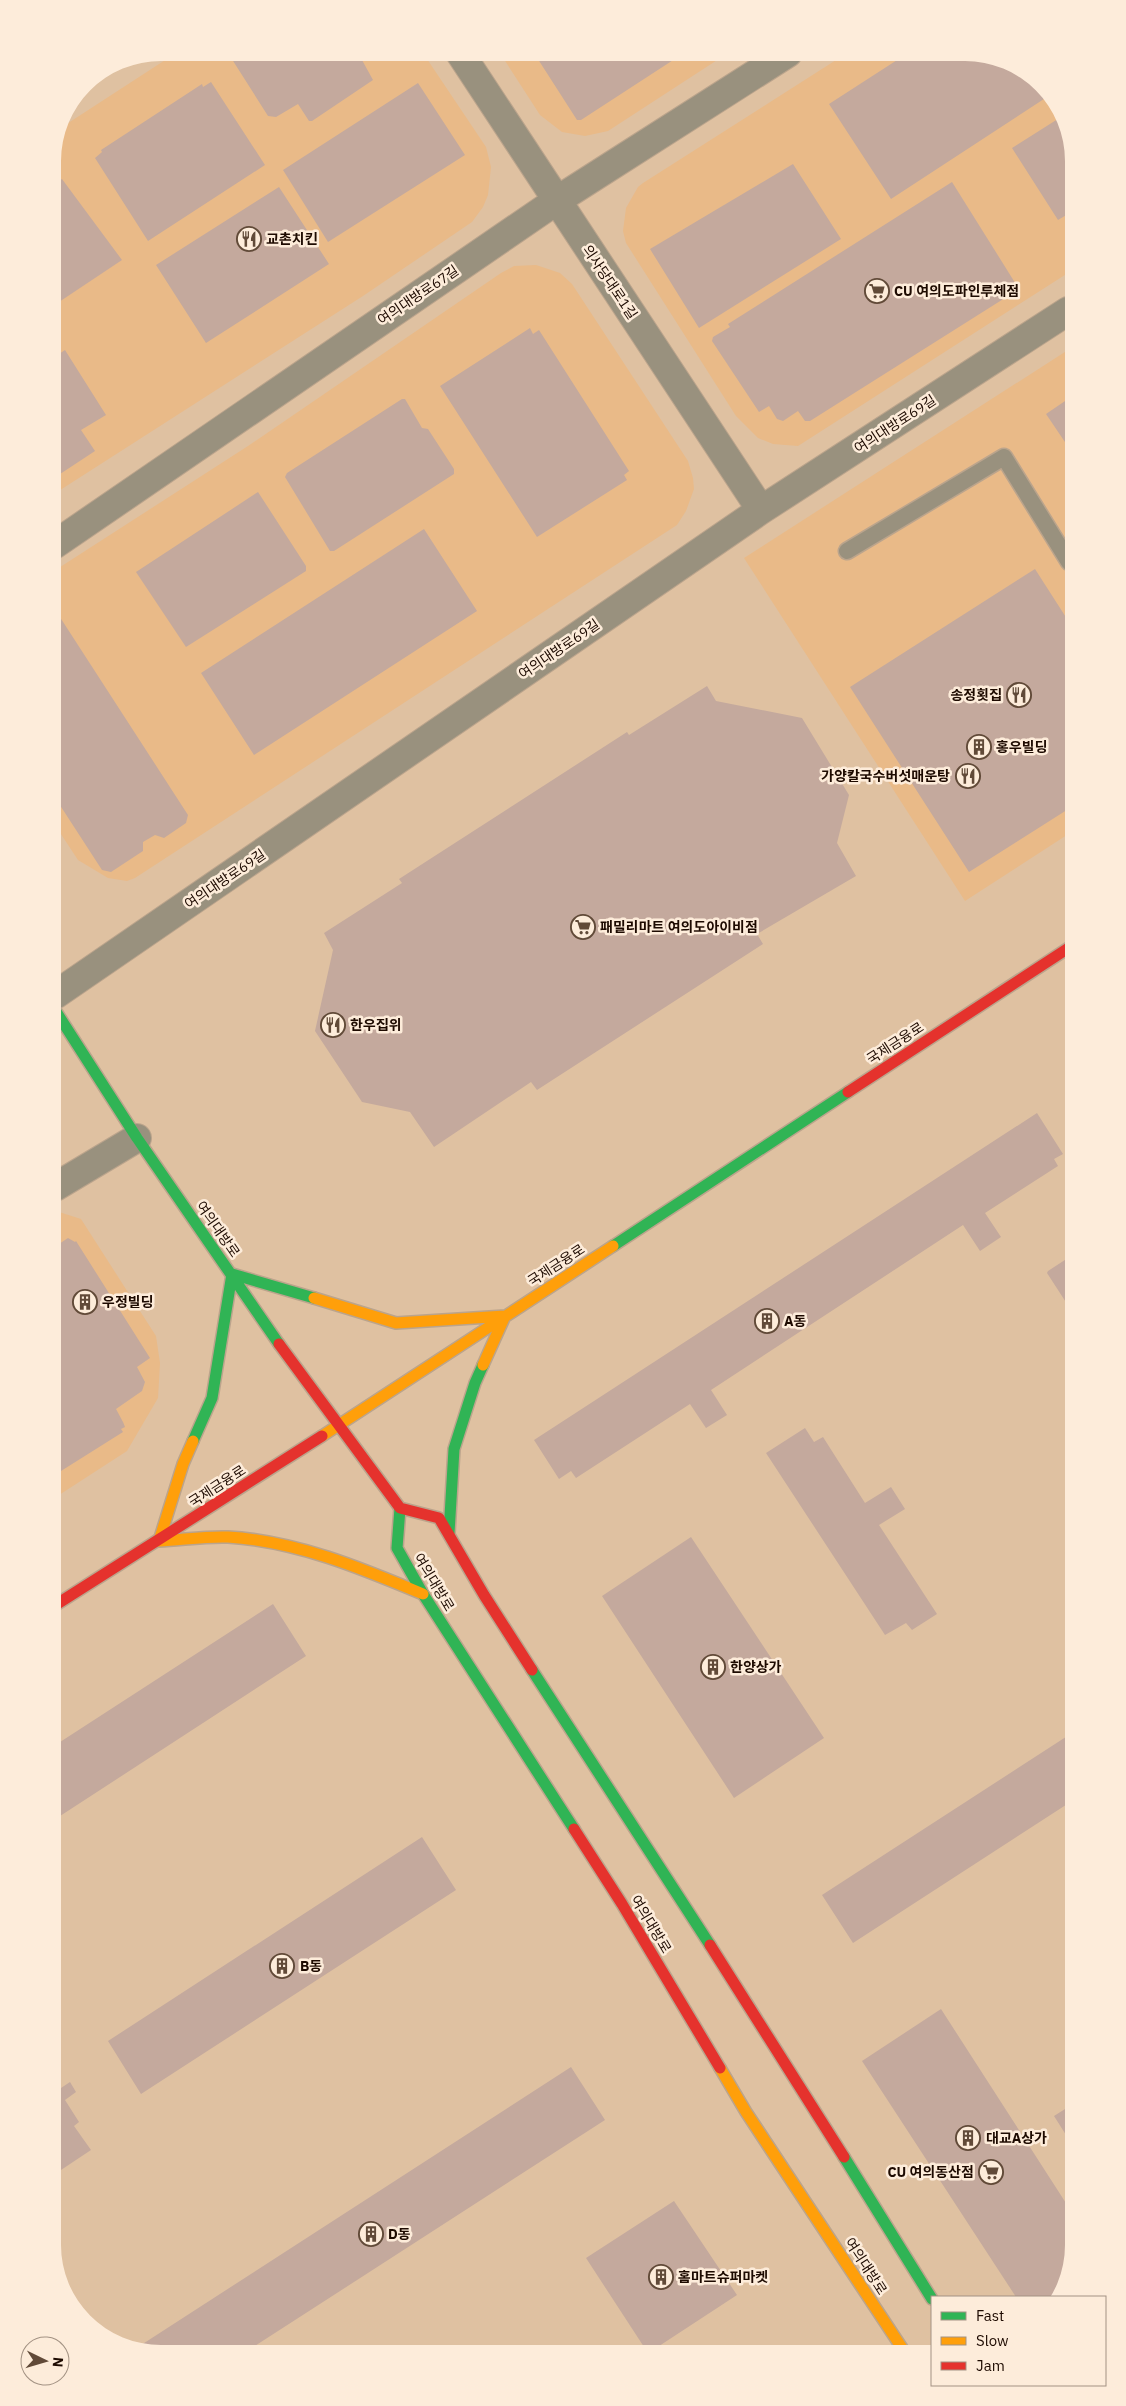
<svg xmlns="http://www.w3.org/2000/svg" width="1126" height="2406" font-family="'IBM Plex Sans','Noto Sans KR',sans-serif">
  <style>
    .built { fill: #e9ba88 }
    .building { fill: #c4a99d }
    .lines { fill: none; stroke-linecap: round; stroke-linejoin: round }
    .lane-casing { stroke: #bba48c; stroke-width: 19 }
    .street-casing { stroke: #bba48c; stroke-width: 30 }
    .fast-casing { stroke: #bba48c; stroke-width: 14 }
    .slow-casing { stroke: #bba48c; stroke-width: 14 }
    .jam-casing { stroke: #bba48c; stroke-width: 14 }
    .lane { stroke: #99917e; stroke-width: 16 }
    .street { stroke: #99917e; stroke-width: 28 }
    .fast { stroke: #30b455; stroke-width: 11 }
    .slow { stroke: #ff9f0a; stroke-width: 11 }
    .jam { stroke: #e5322d; stroke-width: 11 }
    .labels { text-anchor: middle; stroke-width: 5; stroke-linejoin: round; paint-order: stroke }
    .poi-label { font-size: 14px; font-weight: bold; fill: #1d0a00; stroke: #fdecda; text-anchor: start }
    .street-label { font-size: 14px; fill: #1d0a00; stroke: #fdecda }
  </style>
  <rect width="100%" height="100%" fill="#dfc1a1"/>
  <!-- built -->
  <path class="built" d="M 176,53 L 423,53 L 486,147 L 491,167 L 488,195 L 483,207 L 472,222 L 363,296 L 54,494 L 53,155 L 59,129 Z
    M 500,53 L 728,53 L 608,131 L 585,136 L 562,132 L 540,115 Z
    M 847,53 L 972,53 L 1031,75 L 1068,126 L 1068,273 L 798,446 L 773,444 L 758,438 L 736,416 L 626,243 L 623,231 L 626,208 L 638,187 L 643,183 Z
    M 536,265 L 560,273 L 572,284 L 688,461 L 693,478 L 694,489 L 686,511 L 677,525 L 135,878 L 127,881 L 108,878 L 78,860 L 55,825 L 54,571 L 248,446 L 501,273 L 514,266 Z
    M 1068,350 L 1070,833 L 965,901 L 744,558 Z
    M 56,1211 L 81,1219 L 156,1336 L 160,1363 L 158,1398 L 127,1451 L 56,1497 Z"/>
  <!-- building -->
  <path class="building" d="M 228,53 L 375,53 L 362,60 L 373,80 L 312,121 L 309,121 L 298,104 L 276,117 L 268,116 Z
    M 534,53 L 684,53 L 581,120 L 577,120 Z
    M 908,53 L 972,53 L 1031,75 L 1047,97 L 891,199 L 829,104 Z
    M 211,82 L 265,165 L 148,241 L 95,158 L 102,152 L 101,150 L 202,84 L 203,87 Z
    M 418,83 L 465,155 L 328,242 L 283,170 Z
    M 1061,117 L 1068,126 L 1068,214 L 1058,220 L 1012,148 Z
    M 793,164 L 841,239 L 699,328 L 650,249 Z
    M 62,179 L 122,260 L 53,306 L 53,185 Z
    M 952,182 L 1019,289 L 810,421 L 805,421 L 798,411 L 783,421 L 777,419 L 769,406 L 759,412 L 712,341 L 713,337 L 730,327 L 728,324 Z
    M 279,187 L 329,264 L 206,343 L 156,265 Z
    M 530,328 L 533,334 L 539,330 L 629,471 L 624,475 L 627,480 L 537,537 L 440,386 Z
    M 65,350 L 106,415 L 81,430 L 95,451 L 54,478 L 53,358 Z
    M 402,399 L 405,399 L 422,428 L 428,429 L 454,469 L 454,474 L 334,551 L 330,551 L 285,477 L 287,473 Z
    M 1068,399 L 1069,448 L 1046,414 Z
    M 258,492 L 306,566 L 306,571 L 186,647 L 136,572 Z
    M 424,529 L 477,611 L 254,755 L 201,673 Z
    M 1035,569 L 1069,622 L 1070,808 L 969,872 L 850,687 Z
    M 54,608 L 188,815 L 186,823 L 164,838 L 155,835 L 143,842 L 143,851 L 111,872 L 102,870 L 54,796 Z
    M 707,686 L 716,701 L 802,718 L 849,795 L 837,843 L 856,876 L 757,934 L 763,944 L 537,1090 L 531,1082 L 434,1147 L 410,1112 L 362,1102 L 315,1031 L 333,950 L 324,933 L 402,883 L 399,879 L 627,732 L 629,735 Z
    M 1037,1113 L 1063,1154 L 1054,1159 L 1058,1166 L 985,1213 L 1001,1237 L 980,1251 L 963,1225 L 711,1390 L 727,1415 L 706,1428 L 690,1404 L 576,1478 L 571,1471 L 559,1479 L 534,1440 Z
    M 68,1238 L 75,1242 L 76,1241 L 150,1358 L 137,1367 L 145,1382 L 142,1391 L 116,1409 L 123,1422 L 125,1427 L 121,1429 L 123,1432 L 61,1471 L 56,1468 L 56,1246 Z
    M 1071,1256 L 1071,1310 L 1047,1273 L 1048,1271 Z
    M 805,1428 L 814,1442 L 823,1437 L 865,1503 L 891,1487 L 905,1509 L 879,1525 L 937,1614 L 912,1630 L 906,1623 L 885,1635 L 766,1453 Z
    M 691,1537 L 824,1738 L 734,1798 L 602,1596 Z
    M 273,1604 L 306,1656 L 57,1818 L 57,1744 Z
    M 1072,1733 L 1072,1801 L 853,1943 L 822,1895 Z
    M 422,1837 L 456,1890 L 141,2094 L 108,2041 Z
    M 941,2009 L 1073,2214 L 1073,2245 L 1056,2297 L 1016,2297 L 862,2061 Z
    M 571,2067 L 605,2120 L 244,2353 L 154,2353 L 138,2347 Z
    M 70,2082 L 76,2092 L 65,2100 L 79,2122 L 74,2126 L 91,2150 L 58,2172 L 58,2090 Z
    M 1073,2104 L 1073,2146 L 1054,2116 Z
    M 674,2201 L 737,2295 L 653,2350 L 646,2350 L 586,2258 Z"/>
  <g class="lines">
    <defs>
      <path id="lane" d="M 847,551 L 1004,457 L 1069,562"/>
      <path id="street" d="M 460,53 L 761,510
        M 54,545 L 556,201 L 788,53
        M 55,995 L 761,510 L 1068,311
        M 55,1187 L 137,1138"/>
      <path id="fast" d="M 55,1010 L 137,1138 L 279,1344
        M 613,1246 L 848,1092
        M 193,1441 L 212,1398 L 232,1274 L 314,1298
        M 400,1508 L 397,1548 L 423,1594 L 574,1829
        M 449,1533 L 454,1449 L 475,1383 L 483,1365
        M 532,1670 L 710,1945
        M 844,2157 L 932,2299"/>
      <path id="slow" d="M 314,1298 L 396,1323 L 505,1316 L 483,1365
        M 322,1436 L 613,1246
        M 193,1441 L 183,1464 L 159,1541 C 182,1540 205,1536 228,1537 C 296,1541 361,1568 423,1594
        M 720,2068 L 746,2112 L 902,2348"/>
      <path id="jam" d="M 848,1092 L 1070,947
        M 279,1344 L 400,1508 L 439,1518 L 484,1595 L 532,1670
        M 57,1604 L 322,1436
        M 574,1829 L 622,1904 L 720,2068
        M 710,1945 L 844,2157"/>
    </defs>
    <!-- lane casing -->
    <use href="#lane" class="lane-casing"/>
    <!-- street casing -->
    <use href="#street" class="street-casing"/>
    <!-- fast casing -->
    <use href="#fast" class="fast-casing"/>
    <!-- slow casing -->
    <use href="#slow" class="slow-casing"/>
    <!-- jam casing -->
    <use href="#jam" class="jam-casing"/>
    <!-- lane -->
    <use href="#lane" class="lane"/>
    <!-- street -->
    <use href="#street" class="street"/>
    <!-- fast -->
    <use href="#fast" class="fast"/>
    <!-- slow -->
    <use href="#slow" class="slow"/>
    <!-- jam -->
    <use href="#jam" class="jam"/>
  </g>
  <!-- icons -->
  <defs>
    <symbol id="restaurant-ring" viewBox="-11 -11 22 22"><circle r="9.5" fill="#fdecda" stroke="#614a38" stroke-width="1.5"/><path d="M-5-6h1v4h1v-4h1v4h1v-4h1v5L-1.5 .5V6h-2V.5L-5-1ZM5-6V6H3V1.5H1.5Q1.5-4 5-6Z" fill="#614a38"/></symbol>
    <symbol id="supermarket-ring" viewBox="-11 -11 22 22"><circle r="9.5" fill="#fdecda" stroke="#614a38" stroke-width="1.5"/><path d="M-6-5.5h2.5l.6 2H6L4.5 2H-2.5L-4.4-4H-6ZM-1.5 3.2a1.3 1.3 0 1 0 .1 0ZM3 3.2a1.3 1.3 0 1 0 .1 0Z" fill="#614a38"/></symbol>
    <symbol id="building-ring" viewBox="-11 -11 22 22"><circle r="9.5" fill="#fdecda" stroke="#614a38" stroke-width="1.5"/><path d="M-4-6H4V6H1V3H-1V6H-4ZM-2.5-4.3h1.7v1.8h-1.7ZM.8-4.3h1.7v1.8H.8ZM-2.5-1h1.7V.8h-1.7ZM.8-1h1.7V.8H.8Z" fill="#614a38"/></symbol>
  </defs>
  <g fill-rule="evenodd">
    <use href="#restaurant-ring" x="235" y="225" width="28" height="28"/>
    <use href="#supermarket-ring" x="863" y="277" width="28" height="28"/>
    <use href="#restaurant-ring" x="1005" y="681" width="28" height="28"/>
    <use href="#building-ring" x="965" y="733" width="28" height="28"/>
    <use href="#restaurant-ring" x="954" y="762" width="28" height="28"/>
    <use href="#supermarket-ring" x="569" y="913" width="28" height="28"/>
    <use href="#restaurant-ring" x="319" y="1011" width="28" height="28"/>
    <use href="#building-ring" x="71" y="1288" width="28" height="28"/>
    <use href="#building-ring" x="753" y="1307" width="28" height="28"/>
    <use href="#building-ring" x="699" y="1653" width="28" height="28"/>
    <use href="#building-ring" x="268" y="1952" width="28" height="28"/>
    <use href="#building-ring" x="954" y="2124" width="28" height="28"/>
    <use href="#supermarket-ring" x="977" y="2158" width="28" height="28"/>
    <use href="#building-ring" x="357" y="2220" width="28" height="28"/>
    <use href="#building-ring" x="647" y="2263" width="28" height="28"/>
  </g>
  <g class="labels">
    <!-- poi labels -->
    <g class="poi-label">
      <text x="266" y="244">교촌치킨</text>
      <text x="894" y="296">CU 여의도파인루체점</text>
      <text x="1002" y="700" text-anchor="end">송정횟집</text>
      <text x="996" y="752">홍우빌딩</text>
      <text x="950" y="781" text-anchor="end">가양칼국수버섯매운탕</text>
      <text x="600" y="932">패밀리마트 여의도아이비점</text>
      <text x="350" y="1030">한우집위</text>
      <text x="102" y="1307">우정빌딩</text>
      <text x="784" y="1326">A동</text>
      <text x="730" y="1672">한양상가</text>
      <text x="300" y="1971">B동</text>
      <text x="986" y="2143">대교A상가</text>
      <text x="974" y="2177" text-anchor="end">CU 여의동산점</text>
      <text x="388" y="2239">D동</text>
      <text x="678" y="2282">홈마트슈퍼마켓</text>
    </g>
    <!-- street labels -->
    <g class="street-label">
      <text transform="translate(610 282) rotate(56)" y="5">의사당대로1길</text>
      <text transform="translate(418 295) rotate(-34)" y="5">여의대방로67길</text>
      <text transform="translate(895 424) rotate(-33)" y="5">여의대방로69길</text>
      <text transform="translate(559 649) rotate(-34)" y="5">여의대방로69길</text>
      <text transform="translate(225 879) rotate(-34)" y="5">여의대방로69길</text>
      <text transform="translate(895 1043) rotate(-33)" y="5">국제금융로</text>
      <text transform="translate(218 1229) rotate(55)" y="5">여의대방로</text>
      <text transform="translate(556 1265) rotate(-33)" y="5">국제금융로</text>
      <text transform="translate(217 1486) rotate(-33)" y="5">국제금융로</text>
      <text transform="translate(434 1582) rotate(59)" y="5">여의대방로</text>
      <text transform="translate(651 1924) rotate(59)" y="5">여의대방로</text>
      <text transform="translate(866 2266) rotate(57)" y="5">여의대방로</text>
    </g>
  </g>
  <!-- crop -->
  <path d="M0 0H1126V2406H0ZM161 61H965A100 100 0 0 1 1065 161V2245A100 100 0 0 1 965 2345H161A100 100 0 0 1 61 2245V161A100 100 0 0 1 161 61Z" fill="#fdecda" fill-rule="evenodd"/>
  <!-- legend -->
  <rect x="931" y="2296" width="175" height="90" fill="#fdecda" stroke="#a39283"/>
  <rect x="941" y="2312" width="25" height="8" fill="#30b455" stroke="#a39283"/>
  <text x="976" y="2321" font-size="15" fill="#1d0a00">Fast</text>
  <rect x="941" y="2337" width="25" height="8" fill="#ff9f0a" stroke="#a39283"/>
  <text x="976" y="2346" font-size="15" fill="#1d0a00">Slow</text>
  <rect x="941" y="2362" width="25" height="8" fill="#e5322d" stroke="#a39283"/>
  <text x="976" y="2371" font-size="15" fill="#1d0a00">Jam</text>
  <!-- north arrow -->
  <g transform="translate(45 2361) rotate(95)"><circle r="24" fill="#fdecda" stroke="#a39283"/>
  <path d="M0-4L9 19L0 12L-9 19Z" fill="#614a38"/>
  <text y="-8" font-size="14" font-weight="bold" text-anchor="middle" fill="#1d0a00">N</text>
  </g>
</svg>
